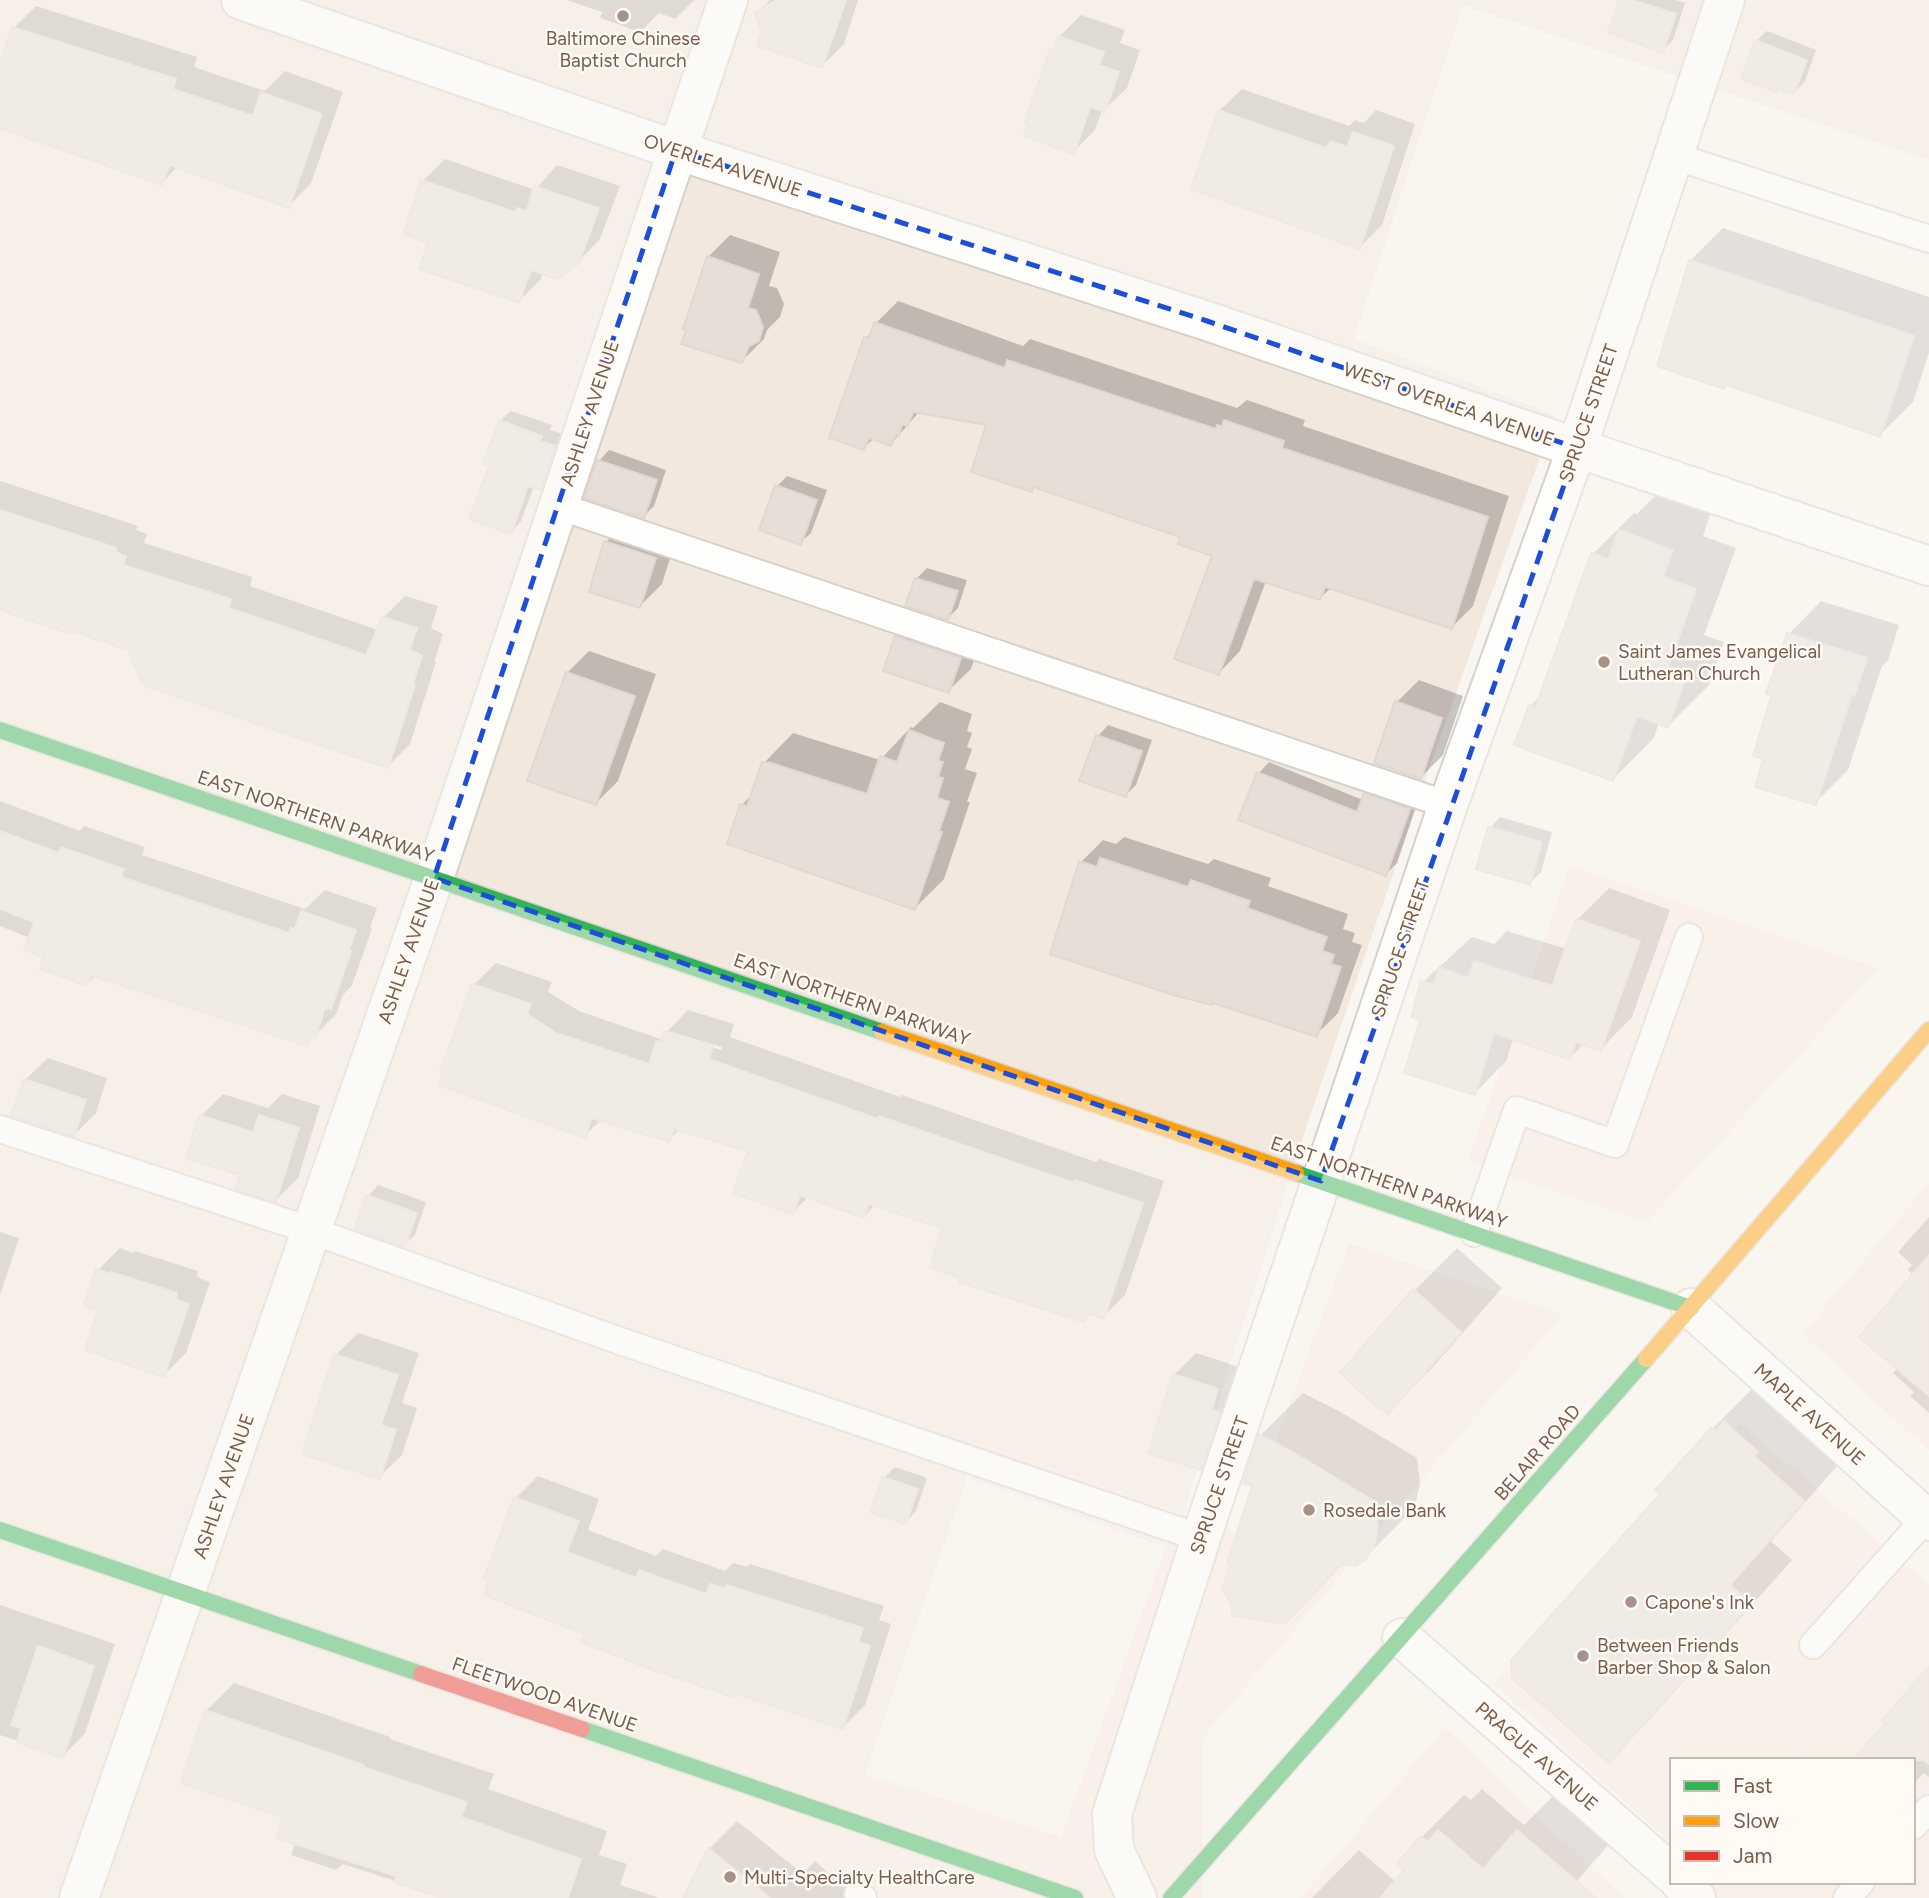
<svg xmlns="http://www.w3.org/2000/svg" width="1929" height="1898" font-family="Figtree,sans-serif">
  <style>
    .residential { fill: #f2e8de }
    .commercial { fill: #f6e8e1 }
    .shadow { fill: #0003; fill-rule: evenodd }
    .building { fill: #e6ded7; stroke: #e2d8d2; stroke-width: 2 }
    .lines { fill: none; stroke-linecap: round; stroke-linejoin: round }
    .lane-casing { stroke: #d7d1cb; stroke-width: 30 }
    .street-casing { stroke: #d7d1cb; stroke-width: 42 }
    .fast-casing { stroke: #dad1cc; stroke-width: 19 }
    .slow-casing { stroke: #dad1cc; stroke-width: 19 }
    .jam-casing { stroke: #dad1cc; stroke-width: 19 }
    .lane { stroke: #fefefd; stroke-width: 26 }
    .street { stroke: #fefefd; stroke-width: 38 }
    .fast { stroke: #30b455; stroke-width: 16 }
    .slow { stroke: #ff9f0a; stroke-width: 16 }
    .jam { stroke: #e5322d; stroke-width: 16 }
    .marked { fill: none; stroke: #1d4ed8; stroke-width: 5; stroke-dasharray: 14 9; stroke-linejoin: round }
    .poi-dot { fill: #a69286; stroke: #fffaf3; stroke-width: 2.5 }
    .labels { text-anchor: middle; stroke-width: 5; stroke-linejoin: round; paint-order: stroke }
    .poi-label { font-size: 19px; fill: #7a5c4d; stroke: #fffaf3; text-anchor: start }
    .street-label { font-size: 19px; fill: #7a5c4d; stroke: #fffaf3 }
  </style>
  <rect width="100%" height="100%" fill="#f9f5f0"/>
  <!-- residential -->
  <path class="residential" d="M 0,0 L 1929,0 L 1929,160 L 1463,5 L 1354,339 L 1555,415 L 1429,769 L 1306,1128 L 1237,1342 L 1184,1514 L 979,1443 L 865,1774 L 732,1742 L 680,1898 L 0,1898 Z
    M 1929,1616 L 1929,1898 L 1664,1898 L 1677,1882 L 1913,1882 L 1913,1760 L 1792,1760 Z"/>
  <!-- commercial -->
  <path class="commercial" d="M 1570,865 L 1878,968 L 1647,1222 L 1468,1162 Z
    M 1929,1183 L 1929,1451 L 1802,1334 Z
    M 1349,1244 L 1563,1314 L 1202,1738 L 1202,1898 L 680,1898 L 732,1742 L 865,1774 L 1061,1837 L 1166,1547 L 968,1478 L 979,1443 L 1241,1533 Z
    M 1740,1423 L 1929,1585 L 1929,1616 L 1792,1760 L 1672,1760 L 1672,1844 L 1494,1684 Z
    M 1445,1728 L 1624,1898 L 1301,1898 Z"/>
  <!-- shadow -->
  <path class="shadow" d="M 567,0 L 694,0 L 675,19 L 659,13 L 640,32 L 600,18 L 602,12 Z
    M 770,0 L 858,0 L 844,44 L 822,66 L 764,31 L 756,14 Z
    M 1621,0 L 1675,0 L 1685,3 L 1673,40 L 1662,51 Z
    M 36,6 L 197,57 L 194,67 L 265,91 L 285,71 L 343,92 L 311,183 L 289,206 L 178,166 L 162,183 L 0,126 L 0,69 L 14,28 Z
    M 1081,15 L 1125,30 L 1120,43 L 1140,50 L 1127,88 L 1104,110 L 1102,110 L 1095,130 L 1073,152 L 1027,121 L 1052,50 L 1059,37 Z
    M 1767,31 L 1816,50 L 1805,81 L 1794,92 L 1779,87 L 1777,90 L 1756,41 Z
    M 1242,89 L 1349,126 L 1355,120 L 1364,123 L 1376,110 L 1415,124 L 1382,225 L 1360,247 L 1219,111 Z
    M 445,159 L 535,190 L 557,165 L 620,186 L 600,239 L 578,262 L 543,272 L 541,279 L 519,301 L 430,242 L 423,181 Z
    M 1723,228 L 1929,297 L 1929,353 L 1913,402 L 1880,435 L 1727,384 L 1724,387 L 1690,261 Z
    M 730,235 L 780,252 L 769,286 L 777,288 L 784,304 L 780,317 L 767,330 L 764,339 L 742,361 L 708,257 Z
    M 898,301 L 1023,346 L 1030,339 L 1237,408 L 1247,400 L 1305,420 L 1303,426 L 1509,496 L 1473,606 L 1452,627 L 1331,588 L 1320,598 L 1266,581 L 1240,651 L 1219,673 L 1214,555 L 1182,536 L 1035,486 L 1031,490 L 988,424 L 920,411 L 891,444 L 874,438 L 864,448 L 866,338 L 873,331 L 876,323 Z
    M 511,411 L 552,425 L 550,430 L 565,435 L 551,477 L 540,488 L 534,486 L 521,521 L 511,532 L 491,465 L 500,421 Z
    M 609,450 L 666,470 L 654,506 L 644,516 L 599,461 Z
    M 787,476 L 827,490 L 811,533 L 800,543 L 777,486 Z
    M 0,481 L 138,526 L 136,530 L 147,534 L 144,543 L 252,577 L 250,586 L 378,630 L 383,618 L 405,596 L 438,606 L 431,628 L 443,634 L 434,662 L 436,662 L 410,744 L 388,766 L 130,649 L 0,608 Z
    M 1661,490 L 1712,509 L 1703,536 L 1736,548 L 1704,635 L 1724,642 L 1709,685 L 1668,726 L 1659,722 L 1654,738 L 1613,779 L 1530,706 L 1541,695 L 1593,554 L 1634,513 L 1637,514 Z
    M 628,520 L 677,536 L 662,584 L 640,606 L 606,542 Z
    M 927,568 L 967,580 L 958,608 L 948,618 L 916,579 Z
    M 1821,601 L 1899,625 L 1888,660 L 1882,666 L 1848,770 L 1815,803 L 1766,758 L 1789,634 Z
    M 919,615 L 982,636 L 971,669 L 948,691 L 896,637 Z
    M 589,651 L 656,674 L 618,781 L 596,803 L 567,673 Z
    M 1419,680 L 1463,696 L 1443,755 L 1421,777 L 1397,702 Z
    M 940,702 L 972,714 L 967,731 L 972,733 L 967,747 L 972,749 L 965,769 L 977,773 L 967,802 L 970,802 L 944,879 L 915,908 L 742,805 L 753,793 L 764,763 L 793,733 L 880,760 L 911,727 L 913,728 Z
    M 1108,725 L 1152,740 L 1136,785 L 1126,795 L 1098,736 Z
    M 1269,762 L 1363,800 L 1365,794 L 1376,784 L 1419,798 L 1397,863 L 1386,874 L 1259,773 Z
    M 0,801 L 80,831 L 84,826 L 145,847 L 142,855 L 305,909 L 325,890 L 377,908 L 370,928 L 372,929 L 352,985 L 343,995 L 336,1014 L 306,1044 L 96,975 L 87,984 L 47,956 L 30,938 L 0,926 Z
    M 1500,817 L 1552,832 L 1541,872 L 1530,883 L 1490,828 Z
    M 1124,837 L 1208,864 L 1214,859 L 1271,878 L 1268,886 L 1348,914 L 1343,929 L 1355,933 L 1352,942 L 1362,945 L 1338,1013 L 1316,1035 L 1081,862 L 1103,840 L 1116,844 Z
    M 1609,888 L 1670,910 L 1632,1017 L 1601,1049 L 1584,1043 L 1570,1058 L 1513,1038 L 1506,1061 L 1475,1093 L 1422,1019 L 1423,982 L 1472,937 L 1494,944 L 1507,931 L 1567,949 L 1577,920 Z
    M 496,963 L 552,982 L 548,992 L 579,1011 L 660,1039 L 688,1010 L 734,1024 L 730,1037 L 900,1097 L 902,1095 L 1096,1162 L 1099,1159 L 1164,1181 L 1125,1295 L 1103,1317 L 1091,1313 L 1084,1320 L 963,1277 L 944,1227 L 876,1204 L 864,1216 L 809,1196 L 793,1212 L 750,1150 L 680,1129 L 669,1140 L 602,1119 L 584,1136 L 474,985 ZM 672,1032 L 722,1047 L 721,1050 L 672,1035 Z
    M 48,1058 L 107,1078 L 96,1113 L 74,1135 L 25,1080 Z
    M 223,1094 L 268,1108 L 282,1094 L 320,1106 L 298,1178 L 276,1200 L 242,1174 L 201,1116 Z
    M 378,1185 L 426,1202 L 415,1235 L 404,1245 L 368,1196 Z
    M 1929,1217 L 1929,1413 L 1910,1396 L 1914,1392 L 1893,1373 L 1898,1367 L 1914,1276 L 1908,1270 L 1912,1265 L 1898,1252 Z
    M 0,1232 L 19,1238 L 0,1295 Z
    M 120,1248 L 133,1253 L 135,1251 L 198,1271 L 197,1277 L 210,1282 L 186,1353 L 164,1375 L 100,1310 L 98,1270 Z
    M 1457,1248 L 1502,1288 L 1431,1369 L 1388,1412 L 1414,1291 Z
    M 358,1333 L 419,1353 L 402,1403 L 417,1408 L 402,1455 L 379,1477 L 336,1355 Z
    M 1196,1353 L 1239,1367 L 1223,1446 L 1200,1468 L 1174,1375 Z
    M 1755,1386 L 1845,1457 L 1771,1541 L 1792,1560 L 1651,1718 L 1609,1761 L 1712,1429 Z
    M 1303,1393 L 1339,1411 L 1417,1458 L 1420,1484 L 1416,1501 L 1408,1514 L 1365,1558 L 1254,1485 L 1261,1435 Z
    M 895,1467 L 927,1478 L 916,1511 L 906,1522 L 884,1478 Z
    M 538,1476 L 599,1499 L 588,1530 L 656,1556 L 663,1549 L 725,1571 L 733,1563 L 747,1567 L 750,1564 L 884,1606 L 879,1620 L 891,1624 L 865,1705 L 843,1727 L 735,1692 L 732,1695 L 586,1633 L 516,1498 Z
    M 0,1605 L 115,1644 L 85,1733 L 63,1756 L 0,1735 Z
    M 1929,1669 L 1929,1777 L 1924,1773 L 1913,1784 L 1913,1760 L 1888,1725 Z
    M 234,1683 L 390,1737 L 390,1739 L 494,1774 L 488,1789 L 607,1831 L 599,1855 L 627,1864 L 620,1885 L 660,1898 L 448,1898 L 343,1864 L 336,1870 L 291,1855 L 296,1842 L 285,1816 L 206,1711 Z
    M 1561,1788 L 1616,1836 L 1562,1898 L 1312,1898 L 1359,1850 L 1396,1882 L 1407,1870 L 1399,1864 L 1422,1837 L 1464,1795 L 1471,1800 L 1482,1789 L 1524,1825 Z
    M 737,1821 L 803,1874 L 815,1861 L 856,1898 L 685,1898 L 709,1849 Z"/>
  <!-- building -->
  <path class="building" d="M 776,0 L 846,0 L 822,68 L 757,46 L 762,31 L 754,13 Z
    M 1619,0 L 1632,0 L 1676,14 L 1663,53 L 1608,32 Z
    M 12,27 L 176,79 L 173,89 L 253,116 L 261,92 L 322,114 L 289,208 L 170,165 L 162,185 L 0,128 L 0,64 Z
    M 1058,36 L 1104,52 L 1099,65 L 1119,72 L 1105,112 L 1090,107 L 1074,154 L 1024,136 L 1028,124 L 1025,122 L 1050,49 L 1053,51 Z
    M 1755,40 L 1807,60 L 1794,94 L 1778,88 L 1777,92 L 1741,79 Z
    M 1218,110 L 1326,148 L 1331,141 L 1347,147 L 1353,132 L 1394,146 L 1360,249 L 1191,189 Z
    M 421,180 L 515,212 L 517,208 L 527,211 L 534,186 L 599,208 L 579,263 L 556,279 L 531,270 L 519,303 L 419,269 L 428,243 L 403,234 Z
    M 707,256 L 759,274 L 748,308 L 756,310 L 763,327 L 759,341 L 749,346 L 742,363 L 681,344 L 686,331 L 683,329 Z
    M 1689,260 L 1914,336 L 1880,437 L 1726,385 L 1724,389 L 1657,366 Z
    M 874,322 L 1005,368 L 1007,360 L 1216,429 L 1217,425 L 1222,427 L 1224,420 L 1284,441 L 1282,448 L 1488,517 L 1452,629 L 1325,587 L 1320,600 L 1254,579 L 1219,675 L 1174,659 L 1212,556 L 1178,544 L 1180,537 L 1033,487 L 1032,492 L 971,472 L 986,425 L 913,412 L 908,426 L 902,424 L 899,436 L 896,434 L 891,446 L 869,438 L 864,450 L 829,438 L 864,337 L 869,338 Z
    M 499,420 L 542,436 L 540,441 L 556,446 L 541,490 L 528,486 L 511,534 L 469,519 L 489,466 L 483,464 Z
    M 597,460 L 657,480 L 644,518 L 584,498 Z
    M 775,485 L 817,500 L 801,545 L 759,530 Z
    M 0,510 L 117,548 L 115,552 L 126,556 L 123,565 L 231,599 L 229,608 L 366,655 L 382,617 L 417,628 L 410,650 L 422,656 L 413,684 L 415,685 L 388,768 L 143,685 L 128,650 L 69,630 L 68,633 L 0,610 Z
    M 1619,530 L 1673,550 L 1663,577 L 1696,589 L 1665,676 L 1684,683 L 1668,728 L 1637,716 L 1613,781 L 1514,745 L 1529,705 L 1535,708 L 1591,553 L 1608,559 Z
    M 604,541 L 656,558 L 640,608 L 589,592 Z
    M 915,578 L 958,591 L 948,620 L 905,606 Z
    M 1787,633 L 1867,658 L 1855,695 L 1852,694 L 1816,805 L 1755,787 L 1763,759 L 1753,756 L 1771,696 L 1766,693 Z
    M 895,636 L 961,658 L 949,693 L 883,671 Z
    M 566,672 L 635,696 L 596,805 L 527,781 Z
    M 1395,701 L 1442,718 L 1421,779 L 1374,763 Z
    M 909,730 L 944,743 L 938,761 L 943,762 L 938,777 L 943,778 L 937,798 L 949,802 L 939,831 L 942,832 L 915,910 L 727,844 L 740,804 L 747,806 L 762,762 L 771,763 L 867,794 L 880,756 L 897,762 Z
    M 1096,735 L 1142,751 L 1126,797 L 1079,781 Z
    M 1257,772 L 1357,812 L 1364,793 L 1410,809 L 1386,876 L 1238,820 Z
    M 1488,827 L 1542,842 L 1530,885 L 1476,869 Z
    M 0,831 L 59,853 L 61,847 L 124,869 L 121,877 L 289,933 L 290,928 L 295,929 L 301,911 L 356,930 L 349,950 L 351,951 L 331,1009 L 325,1008 L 315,1038 L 310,1037 L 307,1046 L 91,975 L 87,986 L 40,969 L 44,957 L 24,950 L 34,922 L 0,909 Z
    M 1100,858 L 1188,887 L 1191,880 L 1250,901 L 1247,908 L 1327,937 L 1322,951 L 1334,955 L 1331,964 L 1341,967 L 1317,1037 L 1213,1003 L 1212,1005 L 1173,995 L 1050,954 L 1079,861 L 1097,867 Z
    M 1576,919 L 1640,941 L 1601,1051 L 1576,1042 L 1570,1060 L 1494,1033 L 1475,1095 L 1404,1073 L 1420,1020 L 1411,1017 L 1421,981 L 1433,985 L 1439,967 L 1468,978 L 1474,961 L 1552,986 Z
    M 472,984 L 531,1004 L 527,1014 L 556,1033 L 649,1064 L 656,1041 L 661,1042 L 664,1031 L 713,1046 L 709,1059 L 878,1119 L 879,1116 L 1074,1183 L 1075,1180 L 1143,1203 L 1104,1319 L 1088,1313 L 1084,1322 L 959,1282 L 961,1278 L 930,1267 L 942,1228 L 869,1204 L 864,1218 L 800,1195 L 793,1214 L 733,1193 L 748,1151 L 674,1129 L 669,1142 L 592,1118 L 585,1138 L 439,1085 L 443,1073 L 440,1072 Z
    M 24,1079 L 86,1100 L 74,1137 L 11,1116 Z
    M 199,1115 L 253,1132 L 259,1115 L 299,1128 L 276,1202 L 235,1189 L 240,1175 L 186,1158 Z
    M 366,1195 L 417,1213 L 405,1247 L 355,1229 Z
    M 1929,1255 L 1929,1396 L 1859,1337 Z
    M 96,1269 L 110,1274 L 111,1272 L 177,1293 L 176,1299 L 189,1304 L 164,1377 L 85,1350 L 98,1311 L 84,1306 Z
    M 1413,1289 L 1461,1332 L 1388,1414 L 1381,1408 L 1379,1409 L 1340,1373 Z
    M 334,1354 L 398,1375 L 381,1425 L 396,1430 L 380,1479 L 302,1454 Z
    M 1173,1374 L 1218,1389 L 1212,1409 L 1220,1413 L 1201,1470 L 1148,1453 Z
    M 1724,1421 L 1758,1452 L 1754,1456 L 1804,1501 L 1730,1585 L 1751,1604 L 1609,1763 L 1512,1678 L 1511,1660 L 1660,1494 L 1655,1490 L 1711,1428 L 1716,1431 Z
    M 1259,1434 L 1296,1454 L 1374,1501 L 1378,1528 L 1374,1546 L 1366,1559 L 1356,1566 L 1342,1564 L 1285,1624 L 1232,1616 L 1232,1605 L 1222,1589 L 1230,1566 L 1227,1563 L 1252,1486 L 1243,1483 Z
    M 883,1477 L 918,1489 L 906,1524 L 870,1512 Z
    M 514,1497 L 579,1521 L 567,1552 L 636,1578 L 639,1570 L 706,1594 L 710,1584 L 725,1589 L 726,1585 L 863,1628 L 858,1642 L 870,1646 L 843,1729 L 734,1693 L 733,1697 L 653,1670 L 581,1642 L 584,1634 L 484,1595 L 489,1580 L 484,1578 Z
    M 38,1646 L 94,1666 L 63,1758 L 17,1742 L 21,1728 L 11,1725 Z
    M 1929,1667 L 1929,1764 L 1924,1760 L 1852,1760 L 1885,1725 L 1881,1721 Z
    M 205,1710 L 364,1765 L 363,1767 L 467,1802 L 461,1817 L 581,1859 L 568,1898 L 443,1898 L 394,1882 L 396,1876 L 276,1838 L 283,1817 L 181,1783 Z
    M 1438,1830 L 1483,1869 L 1517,1830 L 1596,1898 L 1380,1898 L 1404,1870 L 1397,1864 L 1420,1836 L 1428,1842 Z
    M 708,1848 L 770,1898 L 683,1898 Z"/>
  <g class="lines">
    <defs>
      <path id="lane" d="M 1674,156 L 1929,239
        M 558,506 L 1448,805
        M 0,1129 L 310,1230 L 620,1341 L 1201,1538
        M 1474,1233 L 1517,1110 L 1615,1144 L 1689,937
        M 1813,1645 L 1926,1518
        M 1913,1826 L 1929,1809
        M 858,1894 L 863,1898
        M 1847,1898 L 1861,1882"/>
      <path id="street" d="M 241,0 L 676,150 L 1207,321 L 1577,448 L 1929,566
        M 1691,1308 L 1929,1521
        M 1402,1638 L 1672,1874
        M 1680,1882 L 1696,1898
        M 79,1898 L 434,878 L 728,0
        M 1137,1898 L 1114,1850 L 1112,1814 L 1201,1538 L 1448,805 L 1577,448 L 1725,0"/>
      <path id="fast" d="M 0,730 L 882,1032
        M 1296,1173 L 1691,1308
        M 0,1530 L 421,1674
        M 582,1729 L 1075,1898
        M 1171,1898 L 1646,1359"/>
      <path id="slow" d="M 882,1032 L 1296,1173
        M 1646,1359 L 1929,1030"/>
      <path id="jam" d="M 421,1674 L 582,1729"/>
    </defs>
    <!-- lane casing -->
    <use href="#lane" class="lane-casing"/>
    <!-- street casing -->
    <use href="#street" class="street-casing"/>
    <!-- fast casing -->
    <use href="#fast" class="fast-casing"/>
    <!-- slow casing -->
    <use href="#slow" class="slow-casing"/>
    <!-- jam casing -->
    <use href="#jam" class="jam-casing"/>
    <!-- lane -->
    <use href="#lane" class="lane"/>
    <!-- street -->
    <use href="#street" class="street"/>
    <!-- fast -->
    <use href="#fast" class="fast"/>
    <!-- slow -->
    <use href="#slow" class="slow"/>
    <!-- jam -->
    <use href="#jam" class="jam"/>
  </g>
  <!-- marked area -->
  <path d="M0 0H1929V1898H0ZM 676,150 L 1207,321 L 1577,448 L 1321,1181 L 434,878 Z" fill="#f9f5f0" fill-opacity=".55" fill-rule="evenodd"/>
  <path class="marked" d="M 676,150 L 1207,321 L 1577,448 L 1321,1181 L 434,878 Z"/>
  <!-- markers -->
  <g class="poi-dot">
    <circle cx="623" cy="16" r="7"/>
    <circle cx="1604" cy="662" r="7"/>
    <circle cx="1309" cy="1510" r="7"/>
    <circle cx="1631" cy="1602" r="7"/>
    <circle cx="1583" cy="1656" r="7"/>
    <circle cx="730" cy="1877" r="7"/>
  </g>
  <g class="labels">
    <!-- poi labels -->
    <g class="poi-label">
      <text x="623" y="45" text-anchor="middle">Baltimore Chinese<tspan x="623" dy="22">Baptist Church</tspan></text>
      <text x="1618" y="658">Saint James Evangelical<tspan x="1618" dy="22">Lutheran Church</tspan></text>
      <text x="1323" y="1517">Rosedale Bank</text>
      <text x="1645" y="1609">Capone's Ink</text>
      <text x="1597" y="1652">Between Friends<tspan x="1597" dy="22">Barber Shop &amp; Salon</tspan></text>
      <text x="744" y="1884">Multi-Specialty HealthCare</text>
    </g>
    <!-- street labels -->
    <g class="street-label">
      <text transform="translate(723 165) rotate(18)" y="7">OVERLEA AVENUE</text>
      <text transform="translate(1449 404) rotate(19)" y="7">WEST OVERLEA AVENUE</text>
      <text transform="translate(589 413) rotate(-72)" y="7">ASHLEY AVENUE</text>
      <text transform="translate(1588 413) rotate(-71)" y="7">SPRUCE STREET</text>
      <text transform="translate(316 816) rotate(19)" y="7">EAST NORTHERN PARKWAY</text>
      <text transform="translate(1400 948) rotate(-71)" y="7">SPRUCE STREET</text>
      <text transform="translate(408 951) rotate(-71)" y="7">ASHLEY AVENUE</text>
      <text transform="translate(852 999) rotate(19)" y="7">EAST NORTHERN PARKWAY</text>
      <text transform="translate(1389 1182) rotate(19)" y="7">EAST NORTHERN PARKWAY</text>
      <text transform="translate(1810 1414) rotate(42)" y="7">MAPLE AVENUE</text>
      <text transform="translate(1537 1452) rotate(-49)" y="7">BELAIR ROAD</text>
      <text transform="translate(1219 1485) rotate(-71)" y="7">SPRUCE STREET</text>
      <text transform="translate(223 1486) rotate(-71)" y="7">ASHLEY AVENUE</text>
      <text transform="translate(545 1694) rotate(19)" y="7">FLEETWOOD AVENUE</text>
      <text transform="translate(1537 1756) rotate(41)" y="7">PRAGUE AVENUE</text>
    </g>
  </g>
  <!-- legend -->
  <rect x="1670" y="1758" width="245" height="126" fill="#fffaf3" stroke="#cabbb1" stroke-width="2"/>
  <rect x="1684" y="1781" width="35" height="10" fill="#30b455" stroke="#cabbb1" stroke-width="2"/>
  <text x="1733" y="1793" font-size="21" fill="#7a5c4d">Fast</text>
  <rect x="1684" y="1816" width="35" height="10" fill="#ff9f0a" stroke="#cabbb1" stroke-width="2"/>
  <text x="1733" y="1828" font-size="21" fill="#7a5c4d">Slow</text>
  <rect x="1684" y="1851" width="35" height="10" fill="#e5322d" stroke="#cabbb1" stroke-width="2"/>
  <text x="1733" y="1863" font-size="21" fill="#7a5c4d">Jam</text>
</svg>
